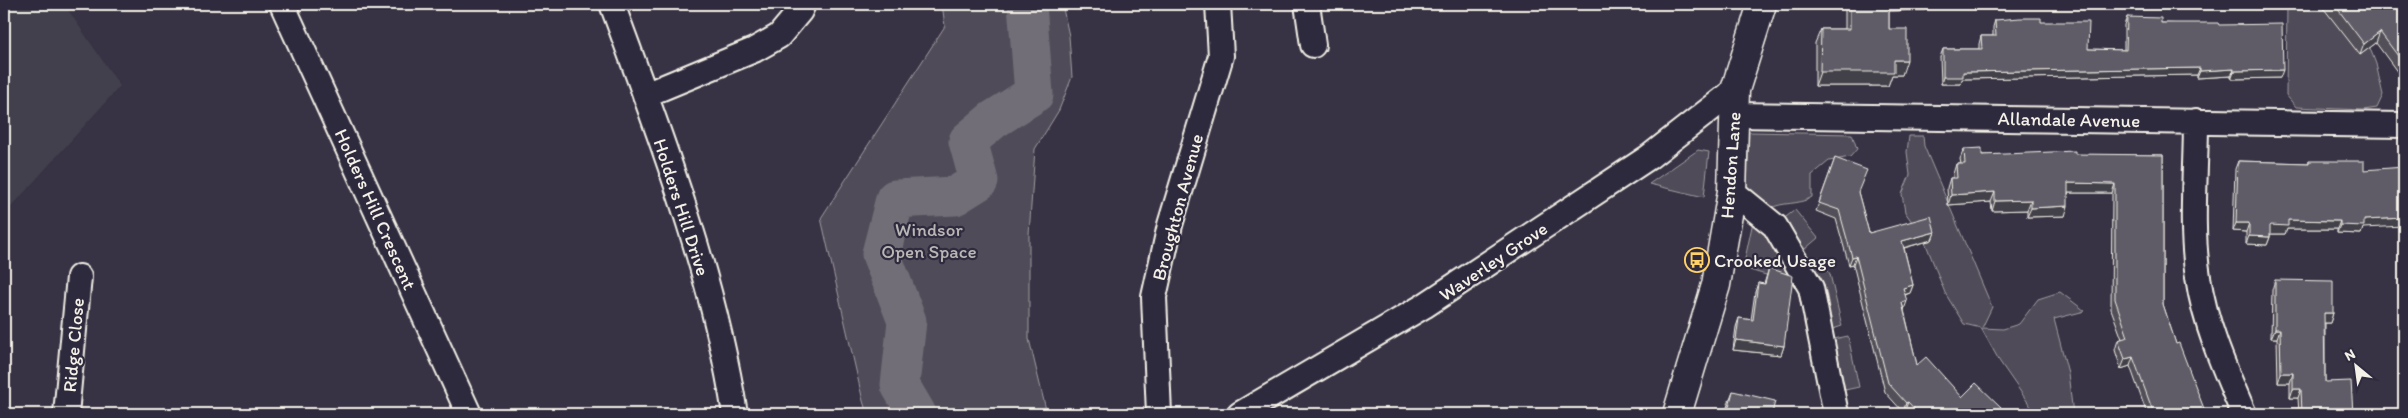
<svg xmlns="http://www.w3.org/2000/svg" width="2408" height="418" font-family="Itim,sans-serif">
  <style>
    .built { fill: #433f4e }
    .green { fill: #504b59; stroke: #a29ea0 }
    .lines { fill: none; stroke-linecap: round; stroke-linejoin: round }
    .river { stroke: #726e77; stroke-width: 39 }
    .minor-casing { stroke: #f4f1e8; stroke-width: 28 }
    .primary-casing { stroke: #f4f1e8; stroke-width: 31 }
    .minor { stroke: #2f2a3d; stroke-width: 24 }
    .primary { stroke: #2f2a3d; stroke-width: 28 }
    .wall { fill: #524f59; stroke: #f4f1e8 }
    .shaded-wall { fill: #424048; stroke: #f4f1e8 }
    .building { fill: #5f5c67; stroke: #f4f1e8 }
    .labels { text-anchor: middle; stroke-width: 4.5; stroke-linejoin: round; paint-order: stroke }
    .street-label { font-size: 19px; fill: #f4f1e8; stroke: #2f2a3d }
    .park-label { font-size: 19px; fill: #bbb7b6; stroke: #2f2a3d }
    .poi-label { font-size: 19px; fill: #f4f1e8; stroke: #2f2a3d; text-anchor: start }
  </style>
  <rect width="100%" height="100%" fill="#373244"/>
  <filter id="ink" filterUnits="userSpaceOnUse"><feTurbulence type="fractalNoise" baseFrequency=".02" numOctaves="2"/><feDisplacementMap in="SourceGraphic" scale="10" xChannelSelector="R" yChannelSelector="G"/><feConvolveMatrix kernelMatrix="1 2 1 2 8 2 1 2 1" color-interpolation-filters="sRGB"/></filter>
  <g filter="url(#ink)">
    <!-- built -->
    <path class="built" d="M 4,4 L 64,4 L 120,86 L 4,215 Z"/>
    <!-- green -->
    <path class="green" d="M 942,4 L 1062,4 L 1069,36 L 1072,77 L 1059,110 L 1035,149 L 1029,234 L 1029,339 L 1047,414 L 867,414 L 863,401 L 821,218 L 945,26 Z
      M 2287,4 L 2359,4 L 2365,35 L 2376,64 L 2383,95 L 2377,108 L 2363,110 L 2296,107 L 2286,95 Z
      M 1749,132 L 1852,134 L 1857,149 L 1850,157 L 1829,161 L 1812,175 L 1812,197 C 1798,206 1783,201 1769,209 L 1747,193 Z
      M 1909,136 L 1923,136 L 1924,146 L 1992,307 L 1982,328 L 2003,329 L 2019,324 L 2038,299 L 2060,292 L 2085,311 L 2054,319 L 2068,373 L 2073,414 L 2036,414 L 2000,362 L 1981,328 L 1964,324 L 1945,293 L 1924,239 L 1905,212 L 1902,194 L 1910,175 L 1907,152 Z
      M 1698,150 L 1709,152 L 1704,197 L 1649,184 Z
      M 1795,210 L 1818,238 L 1805,249 L 1782,220 Z
      M 1754,217 L 1769,228 L 1802,286 L 1743,268 Z
      M 1820,257 L 1830,274 L 1842,326 L 1833,329 L 1826,291 L 1810,263 Z
      M 1848,336 L 1859,387 L 1845,390 L 1834,339 Z"/>
    <g class="lines">
      <!-- river -->
      <path class="river" d="M 917,414 L 900,385 L 907,321 L 881,254 L 895,199 L 955,196 L 979,181 L 968,141 L 993,120 L 1034,94 L 1027,4"/>
      <defs>
        <path id="minor" d="M 282,4 L 469,414
          M 612,4 C 661,138 713,272 735,414
          M 1307,4 L 1313,45
          M 645,95 L 754,50 L 779,36 L 800,11 L 803,4
          M 1734,115 L 2404,125
          M 2196,121 C 2196,172 2190,226 2198,277 C 2205,325 2225,370 2244,414
          M 1732,191 L 1775,226 L 1811,288 L 1836,414
          M 66,414 L 79,277
          M 1159,414 L 1154,297 L 1170,225 L 1221,56 L 1218,4
          M 1240,414 L 1424,306 L 1649,157 L 1735,90"/>
        <path id="primary" d="M 1677,414 L 1716,285 L 1732,191 L 1735,90 L 1762,4"/>
      </defs>
      <!-- minor casing -->
      <use href="#minor" class="minor-casing"/>
      <!-- primary casing -->
      <use href="#primary" class="primary-casing"/>
      <!-- minor -->
      <use href="#minor" class="minor"/>
      <!-- primary -->
      <use href="#primary" class="primary"/>
    </g>
    <!-- wall -->
    <path class="wall" d="M 1845,4 L 1927,4 L 1925,10 L 1889,11 L 1889,29 L 1902,75 L 1892,75 L 1888,86 L 1815,86 L 1815,43 L 1821,29 L 1845,29 Z
      M 2322,4 L 2404,4 L 2404,81 L 2376,43 L 2360,55 L 2321,5 Z
      M 2127,17 L 2161,23 L 2219,25 L 2280,78 L 2231,79 L 2231,76 L 2197,78 L 2197,75 L 1962,79 L 1961,84 L 1941,84 L 1940,57 L 1943,49 L 1979,49 L 1979,44 L 1981,36 L 1993,36 L 1993,27 L 1995,20 L 2041,22 L 2088,49 L 2124,50 L 2124,25 Z
      M 1964,149 L 1982,155 L 2163,155 L 2163,304 L 2176,344 L 2206,414 L 2147,414 L 2130,366 L 2121,369 L 2115,350 L 2118,340 L 2122,339 L 2111,309 L 2112,193 L 2068,193 L 2065,216 L 2027,217 L 2027,210 L 1992,211 L 1991,202 L 1948,205 L 1947,188 L 1950,178 L 1953,178 L 1953,174 L 1956,164 L 1961,164 L 1960,159 Z
      M 1835,158 L 1858,192 L 1869,233 L 1935,232 L 1932,240 L 1904,248 L 1913,285 L 1910,293 L 1905,295 L 1904,310 L 1917,365 L 1962,397 L 1999,414 L 1909,414 L 1905,410 L 1903,412 L 1885,392 L 1853,264 L 1849,265 L 1836,219 L 1816,211 Z
      M 2238,161 L 2309,163 L 2309,161 L 2363,228 L 2361,234 L 2337,233 L 2337,229 L 2287,229 L 2285,234 L 2270,234 L 2270,237 L 2267,245 L 2246,244 L 2246,232 L 2233,231 L 2235,169 Z
      M 1769,268 L 1784,346 L 1781,355 L 1733,350 L 1736,327 L 1739,318 L 1751,320 L 1755,292 L 1758,283 L 1764,284 Z
      M 2275,280 L 2333,313 L 2330,323 L 2325,323 L 2325,382 L 2353,414 L 2299,414 L 2298,398 L 2290,398 L 2290,383 L 2278,383 L 2277,338 L 2271,338 L 2272,290 Z
      M 1733,391 L 1772,414 L 1725,414 L 1729,401 Z"/>
    <!-- shaded-wall -->
    <path class="shaded-wall" d="M 1886,4 L 1927,4 L 1925,10 L 1883,11 Z
      M 2096,4 L 2129,4 L 2128,6 L 2095,7 Z
      M 2380,32 L 2376,43 L 2360,55 L 2364,44 Z
      M 1894,60 L 1907,60 L 1902,75 L 1892,75 L 1888,86 L 1815,86 L 1820,72 Z
      M 2200,68 L 2197,75 L 1962,79 L 1961,84 L 1941,84 L 1943,77 L 1963,72 Z
      M 2234,69 L 2231,76 L 2197,78 L 2200,71 Z
      M 2283,70 L 2280,78 L 2231,79 L 2234,71 Z
      M 2068,183 L 2115,184 L 2112,193 L 2064,193 Z
      M 1995,192 L 1991,202 L 1948,205 L 1951,195 Z
      M 2031,200 L 2027,210 L 1992,211 L 1995,201 Z
      M 2068,206 L 2065,216 L 2027,217 L 2031,208 Z
      M 2404,218 L 2404,226 L 2363,228 L 2361,234 L 2337,233 L 2340,225 L 2364,220 Z
      M 2288,220 L 2340,221 L 2337,229 L 2287,229 L 2285,234 L 2267,234 L 2270,225 Z
      M 2236,223 L 2249,223 L 2246,232 L 2233,231 Z
      M 1935,232 L 1932,240 L 1899,249 L 1902,241 Z
      M 2249,236 L 2270,237 L 2267,245 L 2246,244 Z
      M 1856,256 L 1853,264 L 1849,265 L 1852,257 Z
      M 1913,285 L 1910,293 L 1900,296 L 1903,288 Z
      M 1907,301 L 1904,310 L 1902,303 Z
      M 2324,313 L 2333,313 L 2330,323 L 2321,323 Z
      M 2275,329 L 2280,329 L 2277,338 L 2271,338 Z
      M 1736,340 L 1784,346 L 1781,355 L 1733,350 Z
      M 2133,357 L 2130,366 L 2121,369 L 2125,359 Z
      M 2281,373 L 2293,373 L 2290,383 L 2278,383 Z
      M 2293,389 L 2301,389 L 2298,398 L 2290,398 Z
      M 1908,402 L 1905,410 L 1903,412 L 1906,403 Z
      M 2001,407 L 1999,414 L 1994,414 Z"/>
    <!-- building -->
    <path class="building" d="M 1850,4 L 1889,4 L 1889,29 L 1907,29 L 1907,60 L 1894,60 L 1894,72 L 1820,72 L 1821,29 L 1850,29 Z
      M 2334,4 L 2404,4 L 2404,64 L 2380,32 L 2364,44 Z
      M 2127,17 L 2161,18 L 2161,23 L 2218,23 L 2219,25 L 2282,24 L 2283,70 L 2234,71 L 2234,69 L 2200,71 L 2200,68 L 1963,72 L 1963,77 L 1943,77 L 1943,49 L 1982,49 L 1981,36 L 1996,36 L 1995,20 L 2020,18 L 2041,18 L 2041,22 L 2089,22 L 2088,49 L 2126,50 Z
      M 1982,148 L 1982,155 L 2075,151 L 2075,154 L 2163,155 L 2163,304 L 2176,344 L 2179,343 L 2206,414 L 2154,414 L 2133,357 L 2125,359 L 2118,340 L 2128,337 L 2115,299 L 2115,184 L 2068,183 L 2068,206 L 2031,208 L 2031,200 L 1995,201 L 1995,192 L 1951,195 L 1950,178 L 1957,178 L 1956,164 L 1965,164 L 1964,149 Z
      M 1835,158 L 1867,170 L 1858,192 L 1869,233 L 1931,216 L 1935,232 L 1902,241 L 1913,285 L 1903,288 L 1907,301 L 1902,303 L 1917,365 L 1926,357 L 1962,397 L 1976,383 L 2001,407 L 1994,414 L 1919,414 L 1908,402 L 1906,403 L 1888,383 L 1856,256 L 1852,257 L 1839,210 L 1819,203 Z
      M 2238,161 L 2309,163 L 2309,161 L 2364,161 L 2364,170 L 2404,167 L 2404,218 L 2364,220 L 2364,226 L 2340,225 L 2340,221 L 2288,220 L 2288,226 L 2270,225 L 2270,237 L 2249,236 L 2249,223 L 2236,223 Z
      M 1769,268 L 1793,276 L 1784,346 L 1736,340 L 1739,318 L 1753,320 L 1758,283 L 1765,284 Z
      M 2275,280 L 2333,281 L 2333,313 L 2324,313 L 2325,382 L 2351,381 L 2353,414 L 2302,414 L 2301,389 L 2293,389 L 2293,373 L 2281,373 L 2280,329 L 2275,329 Z
      M 1733,391 L 1775,401 L 1772,414 L 1727,414 Z"/>
  </g>
  <!-- icons -->
  <defs>
    <symbol id="bus-ring" viewBox="-11 -11 22 22"><circle r="9.5" fill="#2f2a3d" stroke="#ffd166" stroke-width="1.5"/><path d="M-5-6H5V4H4V6H2V4H-2V6H-4V4H-5ZM-3.5-4V0h7V-4ZM-3.5 1.2v1.5H-2V1.2ZM2 1.2v1.5H3.5V1.2Z" fill="#ffd166"/></symbol>
  </defs>
  <g fill-rule="evenodd">
    <use href="#bus-ring" x="1683" y="246" width="28" height="28"/>
  </g>
  <g class="labels">
    <!-- street labels -->
    <g class="street-label">
      <text transform="translate(2069 119) rotate(1)" y="7">Allandale Avenue</text>
      <text transform="translate(1730 165) rotate(-86)" y="7">Hendon Lane</text>
      <text transform="translate(682 207) rotate(72)" y="7">Holders Hill Drive</text>
      <text transform="translate(1177 207) rotate(-75)" y="7">Broughton Avenue</text>
      <text transform="translate(376 209) rotate(66)" y="7">Holders Hill Crescent</text>
      <text transform="translate(1493 261) rotate(-34)" y="7">Waverley Grove</text>
      <text transform="translate(73 345) rotate(-85)" y="7">Ridge Close</text>
    </g>
    <!-- park labels -->
    <g class="park-label">
      <text x="929" y="236">Windsor<tspan x="929" dy="22">Open Space</tspan></text>
    </g>
    <!-- poi labels -->
    <g class="poi-label">
      <text x="1714" y="267">Crooked Usage</text>
    </g>
  </g>
  <!-- margin -->
  <rect width="2408" height="418" fill="none" stroke="#2f2a3d" stroke-width="20"/>
  <rect x="10" y="10" width="2388" height="398" fill="none" stroke="#f4f1e8" stroke-width="2" filter="url(#ink)"/>
  <!-- north arrow -->
  <g transform="translate(2356 366) rotate(331)" stroke="#2f2a3d" stroke-width="4" paint-order="stroke">
  <path d="M0-4L9 19L0 12L-9 19Z" fill="#f4f1e8"/>
  <text y="-8" font-size="14" font-weight="bold" text-anchor="middle" fill="#f4f1e8">N</text>
  </g>
</svg>
